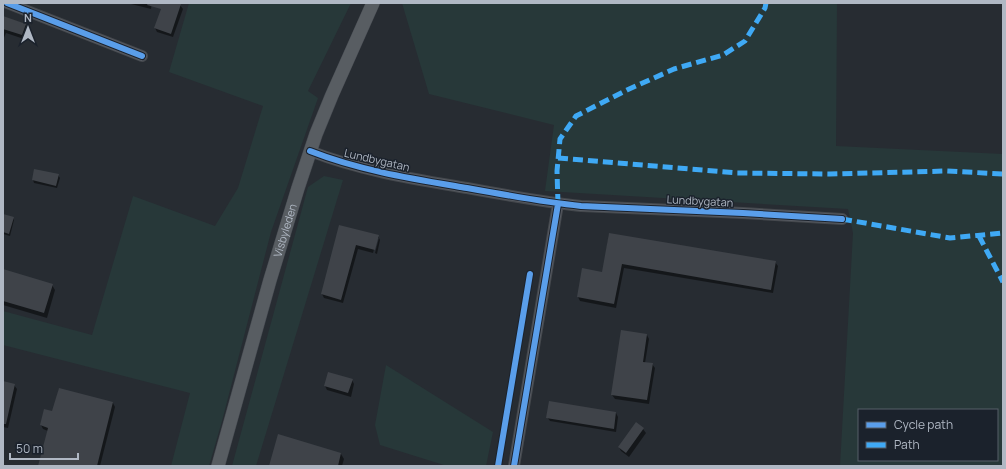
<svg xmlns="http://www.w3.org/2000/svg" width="1006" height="469" font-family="Manrope,sans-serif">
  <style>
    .green { fill: #273839; fill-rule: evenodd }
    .shadow { fill: #0007 }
    .building { fill: #3f4349 }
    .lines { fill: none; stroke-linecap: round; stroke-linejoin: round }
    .minor-casing { stroke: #44484d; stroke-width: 12 }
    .major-casing { stroke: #44484f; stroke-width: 14 }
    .minor { stroke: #565a61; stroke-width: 10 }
    .major { stroke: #585d62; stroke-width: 13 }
    .quiet { stroke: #3fa9f5; stroke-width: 5; stroke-dasharray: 10 5; stroke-linecap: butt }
    .cycleway-casing { stroke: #1b222c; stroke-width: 8 }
    .cycleway { stroke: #5a9eea; stroke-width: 6 }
    .labels { text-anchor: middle; stroke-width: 3; stroke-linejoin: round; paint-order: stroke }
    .street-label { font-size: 11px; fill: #b0b8c4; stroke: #1b222c }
  </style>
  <rect width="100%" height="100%" fill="#272c32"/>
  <!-- green -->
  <path class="green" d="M 189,3 L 351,3 L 308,91 L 318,98 L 271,232 L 222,421 L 209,466 L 171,466 L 190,393 L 3,345 L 3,311 L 92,335 L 133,196 L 215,226 L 238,188 L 263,106 L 169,72 Z
    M 402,3 L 837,3 L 836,146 L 1003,154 L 1003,466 L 840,466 L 853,233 L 848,209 L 545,191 L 554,125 L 429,94 ZM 859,410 L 997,410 L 997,460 L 859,460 Z
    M 324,176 L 343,180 L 256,466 L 232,466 L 308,187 Z
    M 386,365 L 493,432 L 486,466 L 447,466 L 380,445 L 375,425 Z"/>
  <!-- shadow -->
  <path class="shadow" d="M 127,3 L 152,3 L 151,9 Z
    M 164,3 L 174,3 L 180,5 L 183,9 L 173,37 L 157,32 L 155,28 Z
    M 3,17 L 25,24 L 27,28 L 24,39 L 6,33 L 3,40 Z
    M 58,175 L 60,178 L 57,188 L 34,183 L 33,180 Z
    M 3,215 L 13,218 L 14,220 L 10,236 L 3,234 Z
    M 340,226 L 378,236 L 380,240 L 377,254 L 375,253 L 379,238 L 377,238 L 373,253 L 358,249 L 343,303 L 324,298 L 322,294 Z
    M 609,234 L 775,262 L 778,266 L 773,293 L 624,268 L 616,308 L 580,301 L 578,297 L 603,273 Z
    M 3,270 L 52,285 L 55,290 L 47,318 L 3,305 Z
    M 647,335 L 649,339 L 645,363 L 652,364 L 655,368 L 649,404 L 615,399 L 612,395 Z
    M 352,380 L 354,384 L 351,397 L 327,390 L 325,386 Z
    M 3,382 L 14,385 L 17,389 L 8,428 L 3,427 Z
    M 59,389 L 113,403 L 115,407 L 100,466 L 39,466 L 48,431 L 43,429 L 41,425 L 45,410 L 53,412 Z
    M 616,413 L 618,417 L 616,432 L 550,421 L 547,417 Z
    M 636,424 L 643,429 L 646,433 L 629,457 L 621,451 L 619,447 Z
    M 341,454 L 344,459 L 342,466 L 270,466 Z"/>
  <!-- building -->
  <path class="building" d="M 148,3 L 177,3 L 181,4 L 171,34 L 154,28 L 161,9 L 147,5 Z
    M 3,16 L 26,24 L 22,35 L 3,29 Z
    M 34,169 L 59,174 L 56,186 L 32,180 Z
    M 3,214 L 14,217 L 9,234 L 3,232 Z
    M 339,225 L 379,235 L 375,250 L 356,245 L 341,300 L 321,294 Z
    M 609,233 L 776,261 L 771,290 L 622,264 L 614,304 L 577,297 L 582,268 L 602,272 Z
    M 3,269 L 53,284 L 44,313 L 3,301 Z
    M 621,330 L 647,334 L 643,362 L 653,363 L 647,400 L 611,395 Z
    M 328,372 L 353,379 L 348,393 L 324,386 Z
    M 3,381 L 15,384 L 6,424 L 3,424 Z
    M 59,388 L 113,402 L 97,466 L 38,466 L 48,428 L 40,425 L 44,409 L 52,411 Z
    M 549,401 L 616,412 L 614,429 L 546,418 Z
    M 636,422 L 644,428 L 626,453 L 618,447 Z
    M 278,434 L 341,453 L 338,466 L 269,466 Z"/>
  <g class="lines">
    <defs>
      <path id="minor" d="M 7,3 L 142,56
        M 310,151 C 361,171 414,179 467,188 C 505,195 543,202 581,206 L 743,213 L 842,219
        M 514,466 L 558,204"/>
      <g id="major">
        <path id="s1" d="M 218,466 L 270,280 L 298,188 L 316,134 L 332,95 L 373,3"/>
      </g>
    </defs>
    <!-- minor casing -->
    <use href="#minor" class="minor-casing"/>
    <!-- major casing -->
    <use href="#major" class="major-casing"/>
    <!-- minor -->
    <use href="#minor" class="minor"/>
    <!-- major -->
    <use href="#major" class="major"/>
    <!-- quiet -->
    <path class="quiet" d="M 558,158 L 737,173 L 830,174 L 947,171 L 1003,174
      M 558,204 L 557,171 L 560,139 L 576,116 L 627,90 L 674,69 L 723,55 L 745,41 L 765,8 L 766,3
      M 842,219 L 950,238 L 1003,233
      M 979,236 L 1003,282"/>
    <defs>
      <path id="cycleway" d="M 7,3 L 142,56
        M 310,151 C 361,171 414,179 467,188 C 505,195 543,202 581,206 L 743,213 L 842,219
        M 498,466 L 530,274
        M 514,466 L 558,204"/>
    </defs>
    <!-- cycleway casing -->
    <use href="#cycleway" class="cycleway-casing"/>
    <!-- cycleway -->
    <use href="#cycleway" class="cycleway"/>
  </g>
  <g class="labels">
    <!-- street labels -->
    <g class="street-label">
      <text transform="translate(377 160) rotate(13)" y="4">Lundbygatan</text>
      <text transform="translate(700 201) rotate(3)" y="4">Lundbygatan</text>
      <text dy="4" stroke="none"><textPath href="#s1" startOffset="245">Visbyleden</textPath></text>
    </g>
  </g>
  <!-- border -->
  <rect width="1006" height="469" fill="none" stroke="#b0b8c4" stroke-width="8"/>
  <!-- legend -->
  <rect x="858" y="409" width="140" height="52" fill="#1b222c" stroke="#575e69"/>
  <rect x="866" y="422" width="20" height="6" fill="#5a9eea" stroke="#575e69"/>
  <text x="894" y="429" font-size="12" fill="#b0b8c4">Cycle path</text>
  <rect x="866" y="442" width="20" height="6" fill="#3fa9f5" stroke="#575e69"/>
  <text x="894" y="449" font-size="12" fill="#b0b8c4">Path</text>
  <!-- north arrow -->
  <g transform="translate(28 28)" stroke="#1b222c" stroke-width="3" paint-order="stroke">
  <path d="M0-3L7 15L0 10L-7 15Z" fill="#b0b8c4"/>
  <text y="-6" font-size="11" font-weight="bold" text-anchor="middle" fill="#b0b8c4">N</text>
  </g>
  <!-- scale -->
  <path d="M10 453v6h68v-6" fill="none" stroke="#b0b8c4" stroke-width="2"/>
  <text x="16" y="453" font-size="12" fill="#b0b8c4" stroke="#1b222c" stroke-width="3" paint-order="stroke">50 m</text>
</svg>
